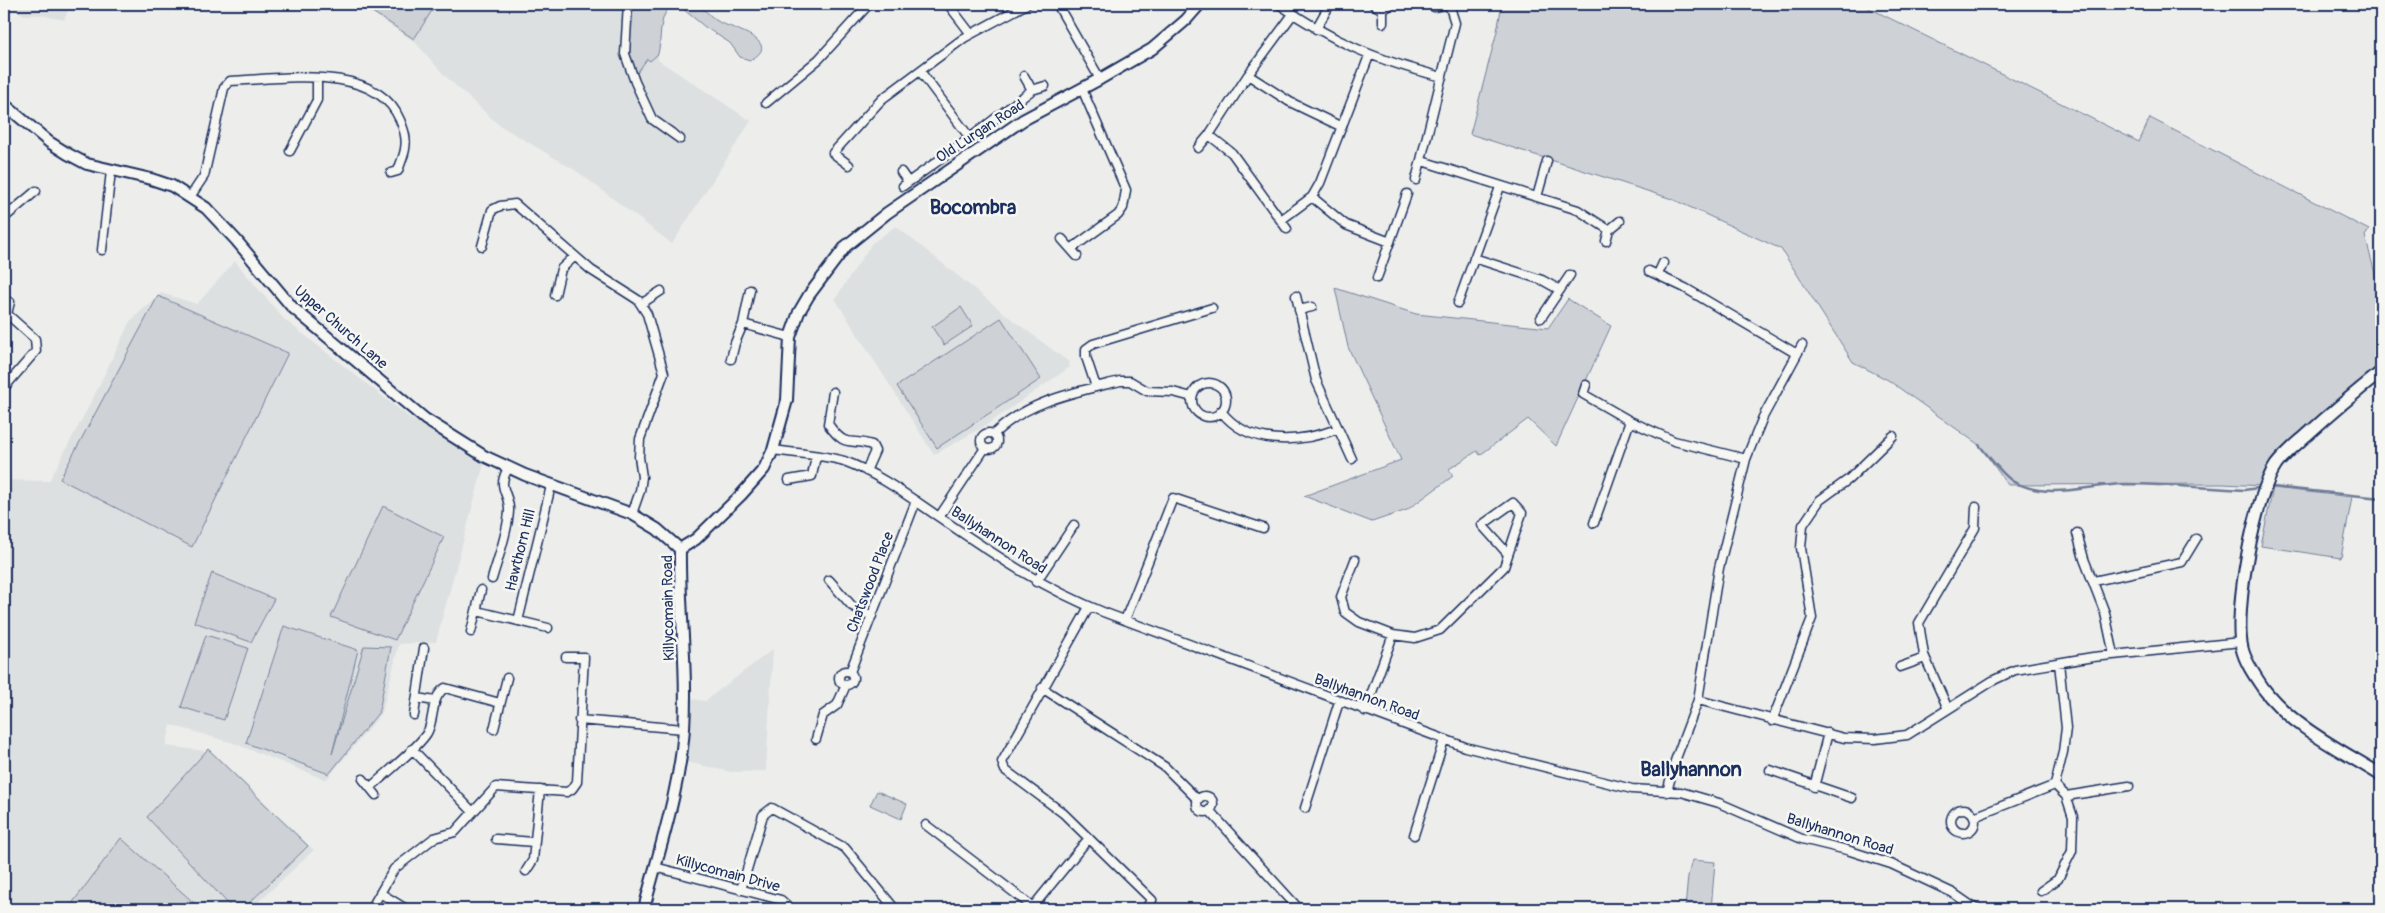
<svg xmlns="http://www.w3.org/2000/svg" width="2385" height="913" font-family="Pangolin,sans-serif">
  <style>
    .built { fill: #dde0e1 }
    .green { fill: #ced2d7; stroke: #74809a }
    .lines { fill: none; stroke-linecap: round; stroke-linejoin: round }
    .stream { stroke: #6e7a96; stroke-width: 2.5 }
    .minor-casing { stroke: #1b2f5e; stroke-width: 11 }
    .tertiary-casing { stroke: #1b2f5e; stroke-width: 14 }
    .secondary-casing { stroke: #1b2f5e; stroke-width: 15 }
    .minor { stroke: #f6f6f2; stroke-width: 8 }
    .tertiary { stroke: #f6f6f2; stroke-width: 10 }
    .secondary { stroke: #f6f6f2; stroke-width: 11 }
    .labels { text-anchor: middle; stroke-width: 5; stroke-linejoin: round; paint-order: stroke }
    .street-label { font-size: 15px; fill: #1b2f5e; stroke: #f6f6f2 }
    .district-label { font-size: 20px; font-weight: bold; fill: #1b2f5e; stroke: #f6f6f2 }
  </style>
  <rect width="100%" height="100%" fill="#edeeec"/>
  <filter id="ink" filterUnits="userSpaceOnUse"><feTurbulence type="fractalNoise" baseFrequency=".02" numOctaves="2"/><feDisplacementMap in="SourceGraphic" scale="10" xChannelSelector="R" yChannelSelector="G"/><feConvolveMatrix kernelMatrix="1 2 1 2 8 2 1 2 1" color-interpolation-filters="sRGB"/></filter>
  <g filter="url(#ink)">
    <!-- built -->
    <path class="built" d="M 19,4 L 71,4 L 64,20 L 40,15 L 24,15 L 16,11 Z
      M 220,4 L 656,4 L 658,60 L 751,121 L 672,244 L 578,172 L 499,125 L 445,76 L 415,42 L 367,10 L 308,5 Z
      M 896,226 L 1013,320 L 1069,362 L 1070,367 L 988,424 L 934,455 L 835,299 L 872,243 Z
      M 235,261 L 284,319 L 409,417 L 484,464 L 436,642 L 399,644 L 382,713 L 326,780 L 233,743 L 171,725 L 166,746 L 213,752 L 314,850 L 251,909 L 4,909 L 4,480 L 49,481 L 93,398 L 130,321 L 161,293 L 197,304 Z
      M 773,649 L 766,771 L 731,772 L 686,762 L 692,699 L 705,701 Z"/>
    <!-- green -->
    <path class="green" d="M 226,4 L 436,4 L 414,39 L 368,9 L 327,4 Z
      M 635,4 C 654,4 675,1 694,4 C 702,5 711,18 719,22 C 731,28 785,42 750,60 L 740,57 L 730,43 L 705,27 L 678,5 L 669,7 C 658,21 662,38 658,54 L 650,61 L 647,59 L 637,73 C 625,55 629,24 635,4 Z
      M 1502,4 L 1861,4 L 2139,142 L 2150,118 L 2369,230 L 2365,236 L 2381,296 L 2381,361 L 2265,486 L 2222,484 L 2008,485 L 1979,445 L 1888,380 L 1853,362 L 1781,249 L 1672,199 L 1470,134 L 1497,31 Z
      M 1335,288 L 1416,314 L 1548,328 L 1568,299 L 1611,326 L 1556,446 L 1528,419 L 1480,455 L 1477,451 L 1449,469 L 1453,476 L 1407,510 L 1372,522 L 1304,496 L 1401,460 L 1348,347 Z
      M 158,296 L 288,353 L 192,547 L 60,479 Z
      M 961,307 L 973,326 L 944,345 L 932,327 Z
      M 1001,318 L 1041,379 L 937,448 L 897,386 Z
      M 2273,488 L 2352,497 L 2341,558 L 2261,546 Z
      M 383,506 L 444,537 L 395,640 L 331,617 Z
      M 212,573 L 274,599 L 251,642 L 194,622 Z
      M 284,626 L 358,650 L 332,754 L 364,646 L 391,647 L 379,712 L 329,774 L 246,743 Z
      M 206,635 L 248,648 L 224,720 L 181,707 Z
      M 208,749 L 308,846 L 243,909 L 233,909 L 147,817 Z
      M 877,791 L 907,804 L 901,819 L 870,805 Z
      M 121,838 L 201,909 L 77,909 L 71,905 Z
      M 1692,860 L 1715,862 L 1711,909 L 1685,909 L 1688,876 Z"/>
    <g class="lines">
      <!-- stream -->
      <path class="stream" d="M 1979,445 C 1987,454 2005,479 2016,483 C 2051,500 2088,485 2125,484 C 2165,484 2204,488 2244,490 L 2258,488
        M 2273,487 L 2381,498"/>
      <defs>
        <path id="minor" d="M 628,4 L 625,54 L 635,82 L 652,119 L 680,139
          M 948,4 L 971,34
          M 1057,4 L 1100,79
          M 1279,4 C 1334,43 1377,60 1442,77
          M 1373,4 L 1383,10
          M 1434,7 L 1449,4
          M 1383,23 L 1383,10 L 1391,4
          M 1316,29 L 1330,4
          M 920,71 L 970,138
          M 1248,75 L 1290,102 L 1342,127
          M 1024,76 L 1032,90
          M 766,103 L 819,59 L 869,4
          M 1209,135 L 1232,153 L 1287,229
          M 1198,148 L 1209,135 L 1248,75 L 1293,14
          M 290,151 L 317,100 L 317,78
          M 1422,161 L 1578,210 L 1609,230
          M 849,165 L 833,153 L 882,99 L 964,38 L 1027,4
          M 901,172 L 908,182
          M 1416,180 L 1455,23 L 1449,4
          M 903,186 L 970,138 L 1032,90 L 1045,86
          M 190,197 L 204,176 L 224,88 L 230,81 C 281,79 376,62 400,120 C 404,130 407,138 405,149 C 404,156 400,164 398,171 L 391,173
          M 1312,197 L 1346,225 L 1390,242
          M 1537,197 L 1547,161
          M 4,218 L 36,191
          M 1281,220 L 1312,197 L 1320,183 L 1369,56
          M 1062,239 L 1077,256
          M 1606,241 L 1609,230 L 1620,221
          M 482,246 L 492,210 L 500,206 L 515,204 L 591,270 L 638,300 L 647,314 L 664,373 L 640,439 L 639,457 L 642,477 L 640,491 L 632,514
          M 1071,249 L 1118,215 L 1123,208 L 1126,190 L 1082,89
          M 102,250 L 111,171
          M 1474,258 L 1542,280 L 1560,290
          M 1649,271 L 1685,288 L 1797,354
          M 1658,274 L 1663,263
          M 1377,278 L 1407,194
          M 555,295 L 561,269 L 575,256
          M 1296,296 L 1316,380 L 1352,459
          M 1458,303 L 1500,187
          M 641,304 L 661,291
          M 1299,310 L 1312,307
          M 1541,318 L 1570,275
          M 743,324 L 790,337
          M 731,359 L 735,343 L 743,324 L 750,290
          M1192 400a17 17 0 1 1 34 0a17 17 0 1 1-34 0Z
          M 1586,385 L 1583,394 L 1630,421 L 1674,441 L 1746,459
          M 1096,387 L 1086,357 L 1086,349 L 1093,344 L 1212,308
          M 4,388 L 36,351 L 35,339 L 7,314 L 10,302
          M 833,392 L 828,424 C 847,450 848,437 872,445 L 875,451 L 866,471
          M 1221,411 C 1248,447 1300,443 1337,429
          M981 441a8 8 0 1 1 16 0a8 8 0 1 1-16 0Z
          M 994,434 C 1027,401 1076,392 1120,381 L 1130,381 L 1147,391 L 1173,392 L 1192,397
          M 773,450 C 794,453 825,455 844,461 C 877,473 908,496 936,515 C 992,553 1040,587 1103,612 L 1465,747 L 1632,789 L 1681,792 L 1719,803 L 1802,839 L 1847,850 L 1891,864 L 1953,893 L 1976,909
          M 789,480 L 812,476 L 816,456
          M 939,517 L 985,448
          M 1594,523 L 1630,421
          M 2077,533 L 2084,559 L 2105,613 L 2114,655
          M 1355,560 L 1341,597 L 1345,612 L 1359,622 L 1393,635 L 1415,638 L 1440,630 L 1504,567 L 1522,513 L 1513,503 L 1482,525 L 1508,554
          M 492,579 C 498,558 508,532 509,511 C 510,492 495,489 509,467
          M 829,580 L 852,606 L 872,616
          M 2094,581 L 2182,562 L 2196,539
          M 1036,582 L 1074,525
          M 1089,607 L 1002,762 L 1005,770 L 1063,813 L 1152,900 L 1145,909
          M 477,611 L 548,628
          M 1125,620 L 1173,498 L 1263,528
          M 518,621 L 551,486
          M 471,632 L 481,590
          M 1900,667 L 1925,658
          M839 678a7 7 0 1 1 14 0a7 7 0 1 1-14 0Z
          M 850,672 L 916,501
          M 1042,688 L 1165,767 L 1198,800
          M 417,698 L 435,701
          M 1698,700 L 1844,738 L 1875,739 L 1907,735 L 1994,680 L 2015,670 L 2093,657 L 2241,642
          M 1948,709 L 1924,655 L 1919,623 L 1975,528 L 1976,507
          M 1365,711 L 1393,635
          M 414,715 L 424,648
          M 579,720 L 684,729
          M 1772,721 L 1812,618 L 1801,548 L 1803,525 L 1820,500 L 1849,479 L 1893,436
          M 494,729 L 507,678
          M 816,739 L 823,715 L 837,705 L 846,685
          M 412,749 L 473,812 L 496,787 L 567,792 L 572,789 L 577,782 L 584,657 L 566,657
          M 1770,770 L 1852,798
          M 363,779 L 376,795
          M 371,787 C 386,773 417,749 427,733 C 435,719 430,698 445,688 L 500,703
          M 1814,787 L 1828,733
          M 1667,792 L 1675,761 L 1698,700 L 1719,568 L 1746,459 L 1763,417 L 1802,345
          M 2066,796 L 2129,786
          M1197 804a8 8 0 1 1 16 0a8 8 0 1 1-16 0Z
          M 1305,808 L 1339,702
          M1951 821a12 12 0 1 1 24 0a12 12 0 1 1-24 0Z
          M 1209,810 L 1299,909
          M 1974,817 L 2055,785
          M 926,825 L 1033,907
          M 1414,835 L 1444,740
          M 496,839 L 534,842
          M 655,867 L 781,900 L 791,909
          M 526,871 L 533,860 L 540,790
          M 741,890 L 763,815 L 772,808 L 845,848 L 895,909
          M 2041,891 L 2058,879 L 2072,851 L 2073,817 L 2066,796 L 2055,785 L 2063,752 L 2066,728 L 2059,663
          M 380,893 L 406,909
          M 371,909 L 394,869 L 434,838 L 455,832 L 473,812
          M 1031,909 L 1089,838"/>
        <path id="tertiary" d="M 4,104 L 49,142 L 68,154 L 87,164 L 151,179 L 172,186 L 206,208 L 236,240 L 292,307 L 425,419 L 484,456 L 525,475 L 632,514 L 657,529 L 680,549
          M 680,549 L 696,539 L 741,495 L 764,469 L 773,450 L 787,400 L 790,337 L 799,312 L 809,295 L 846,246 L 887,213 L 1023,120 L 1100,79 L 1152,49 L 1186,20 L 1200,4
          M 644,909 C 659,850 680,789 684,728 C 688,668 679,609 680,549"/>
        <path id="secondary" d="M 2381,372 C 2356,392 2332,412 2309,433 C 2298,443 2285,453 2276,465 C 2255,495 2233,612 2242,648 C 2245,662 2255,676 2263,688 C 2292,727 2341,750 2381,775"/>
      </defs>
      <!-- minor casing -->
      <use href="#minor" class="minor-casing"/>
      <!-- tertiary casing -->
      <use href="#tertiary" class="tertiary-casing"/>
      <!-- secondary casing -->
      <use href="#secondary" class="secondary-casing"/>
      <!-- minor -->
      <use href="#minor" class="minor"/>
      <!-- tertiary -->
      <use href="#tertiary" class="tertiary"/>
      <!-- secondary -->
      <use href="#secondary" class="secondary"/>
    </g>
  </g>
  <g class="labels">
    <!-- street labels -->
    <g class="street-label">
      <text transform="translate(980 131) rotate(-33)" y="5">Old Lurgan Road</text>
      <text transform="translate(341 327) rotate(41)" y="5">Upper Church Lane</text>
      <text transform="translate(999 540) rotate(33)" y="5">Ballyhannon Road</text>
      <text transform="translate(520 550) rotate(-76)" y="5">Hawthorn Hill</text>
      <text transform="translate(870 582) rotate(-69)" y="5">Chatswood Place</text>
      <text transform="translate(668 608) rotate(-91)" y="5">Killycomain Road</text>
      <text transform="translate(1367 697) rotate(20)" y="5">Ballyhannon Road</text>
      <text transform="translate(1840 834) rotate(17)" y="5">Ballyhannon Road</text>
      <text transform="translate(728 873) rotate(15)" y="5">Killycomain Drive</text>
    </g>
    <!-- district labels -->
    <g class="district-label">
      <text x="973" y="214">Bocombra</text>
      <text x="1691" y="776">Ballyhannon</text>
    </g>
  </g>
  <!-- margin -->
  <rect width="2385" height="913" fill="none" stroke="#f6f6f2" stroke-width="20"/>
  <rect x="10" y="10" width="2365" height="893" fill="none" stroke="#1b2f5e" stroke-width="2" filter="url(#ink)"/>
</svg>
